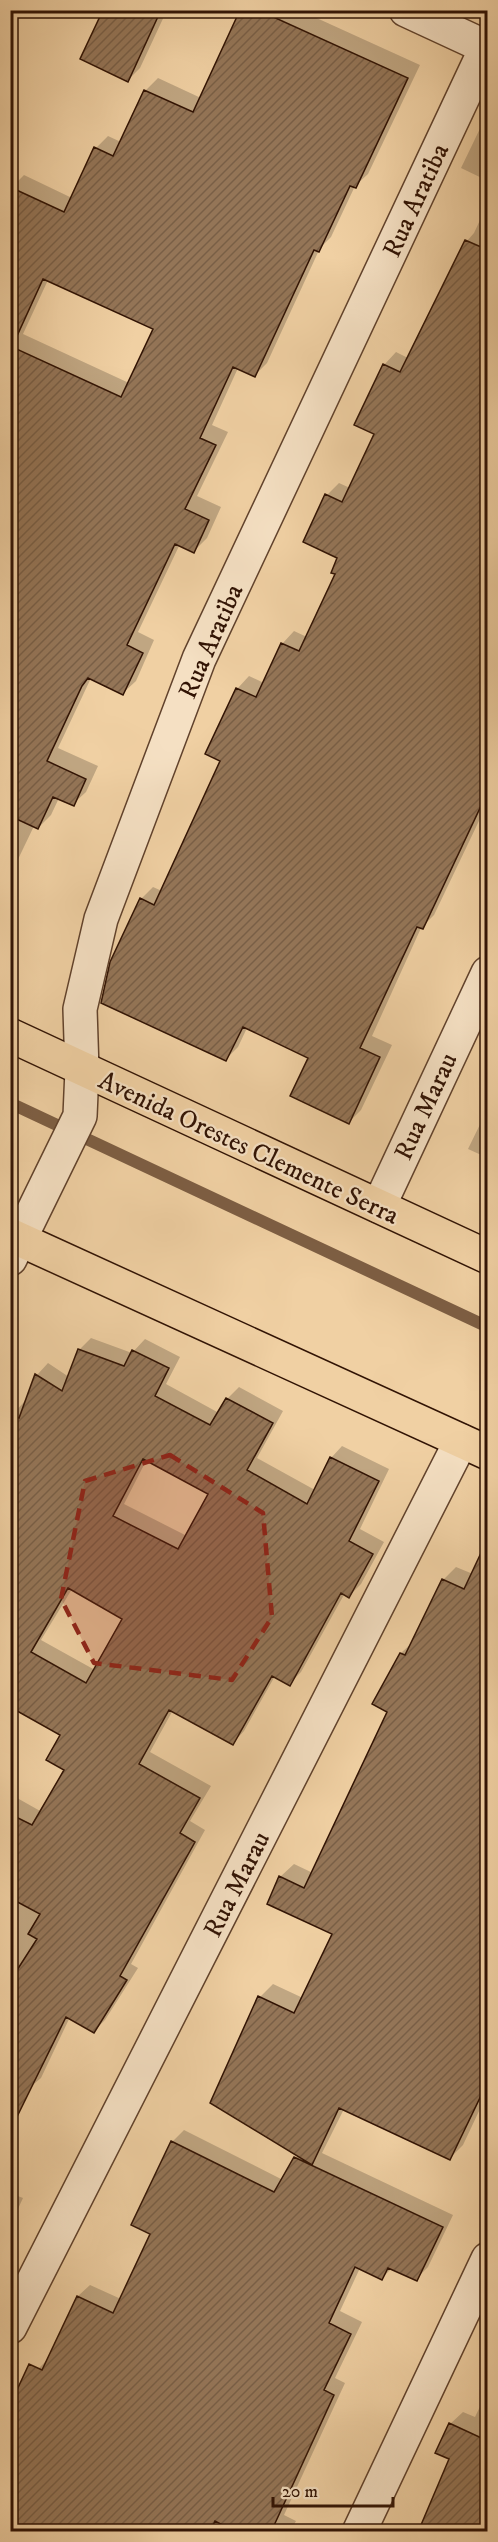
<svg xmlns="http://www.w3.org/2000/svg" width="498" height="2542" font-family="'IM FELL DW Pica',serif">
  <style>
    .shadow { fill: #0003; fill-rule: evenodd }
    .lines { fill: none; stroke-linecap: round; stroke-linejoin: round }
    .stream { stroke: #7d5e43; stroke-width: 12 }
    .building { fill: url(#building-hatch); stroke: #311304; stroke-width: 1.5; fill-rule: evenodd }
    .minor-casing { stroke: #61422c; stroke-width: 36 }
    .major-casing { stroke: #311304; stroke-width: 36 }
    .minor { stroke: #f5e0c3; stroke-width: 33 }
    .major { stroke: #f0d0a3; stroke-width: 33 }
    .marked { fill: #8f2418; fill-opacity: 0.2; stroke: #8f2418; stroke-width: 4.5; stroke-dasharray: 12 8; stroke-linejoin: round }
    .labels { text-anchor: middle; stroke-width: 4.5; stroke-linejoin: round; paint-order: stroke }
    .street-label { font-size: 26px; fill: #311304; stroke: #f5e0c3 }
  </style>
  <defs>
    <pattern id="building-hatch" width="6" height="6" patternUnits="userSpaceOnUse" patternTransform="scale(1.5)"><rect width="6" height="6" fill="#947557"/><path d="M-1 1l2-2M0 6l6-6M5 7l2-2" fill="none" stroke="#795f46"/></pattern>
  </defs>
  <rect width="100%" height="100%" fill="#f0d0a3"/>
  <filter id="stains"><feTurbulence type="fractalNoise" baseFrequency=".00333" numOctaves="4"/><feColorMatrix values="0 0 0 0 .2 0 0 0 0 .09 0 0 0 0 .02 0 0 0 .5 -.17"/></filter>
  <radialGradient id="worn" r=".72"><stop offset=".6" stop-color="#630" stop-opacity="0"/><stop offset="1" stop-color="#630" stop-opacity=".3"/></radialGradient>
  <!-- shadow -->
  <path class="shadow" d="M 105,10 L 167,10 L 140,68 L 128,80 Z
    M 242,10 L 299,10 L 420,65 L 368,174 L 355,186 L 331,237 L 320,248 L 267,363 L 255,375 L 238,368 L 212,425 L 228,432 L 197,496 L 221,507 L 207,538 L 194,551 L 180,544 L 138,632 L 154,640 L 136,681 L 123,693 L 91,678 L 58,748 L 98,766 L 86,792 L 73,804 L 59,798 L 51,815 L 38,828 L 34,826 L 10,876 L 10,189 L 24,175 L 72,198 L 96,148 L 108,136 L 121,142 L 145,91 L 158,78 L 201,98 ZM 48,280 L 155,329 L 129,383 L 23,334 Z
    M 488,112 L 488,181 L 461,168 Z
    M 488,203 L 488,802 L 434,915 L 421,928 L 372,1036 L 392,1045 L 361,1110 L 349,1122 L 310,1057 L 247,1028 L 238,1047 L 226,1059 L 141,899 L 153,887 L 162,891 L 222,760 L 237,689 L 249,676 L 264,683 L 282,644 L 294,631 L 307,637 L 337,574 L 339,557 L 327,495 L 339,483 L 350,488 L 376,433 L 384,365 L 396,352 L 408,358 L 434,302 L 440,296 L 467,241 L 474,233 Z
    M 10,901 L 18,905 L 10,921 Z
    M 488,1108 L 488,1158 L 468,1149 Z
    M 91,1338 L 132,1353 L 145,1339 L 180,1357 L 166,1384 L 219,1413 L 227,1399 L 239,1387 L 283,1411 L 257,1458 L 315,1490 L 331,1458 L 342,1446 L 389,1469 L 360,1529 L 384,1542 L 361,1584 L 349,1596 L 345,1593 L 301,1672 L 289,1684 L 275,1676 L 244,1731 L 233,1743 L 173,1710 L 150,1752 L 211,1786 L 190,1821 L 205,1830 L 131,1964 L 138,1968 L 105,2020 L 94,2031 L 70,2017 L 41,2078 L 10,2104 L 10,1794 L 42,1812 L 66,1769 L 62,1735 L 10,1705 L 13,1414 L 24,1402 L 26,1404 L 37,1375 L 48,1363 L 69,1377 L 79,1350 ZM 147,1459 L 210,1494 L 187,1536 L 124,1504 ZM 72,1589 L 124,1618 L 95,1670 L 41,1640 Z
    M 488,1549 L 488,2092 L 463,2145 L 450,2158 L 344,2109 L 322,2153 L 453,2215 L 428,2267 L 416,2279 L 392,2268 L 382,2278 L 360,2268 L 340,2311 L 362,2322 L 335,2378 L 345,2383 L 284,2515 L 296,2521 L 290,2532 L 10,2532 L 38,2369 L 50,2357 L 78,2296 L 90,2285 L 121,2299 L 152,2234 L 172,2142 L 184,2130 L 283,2180 L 298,2155 L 260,1997 L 273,1984 L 303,1998 L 334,1933 L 280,1877 L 294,1864 L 313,1873 L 389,1712 L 401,1653 L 414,1641 L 443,1580 L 456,1567 L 473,1574 Z
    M 10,2193 L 23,2198 L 10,2226 Z
    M 488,2390 L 488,2532 L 451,2458 L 450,2424 L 463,2412 L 475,2417 Z"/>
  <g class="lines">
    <!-- stream -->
    <path class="stream" d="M 10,1103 L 488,1327"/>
  </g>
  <!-- building -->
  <path class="building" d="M 103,10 L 161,10 L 128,82 L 80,59 Z
    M 240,10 L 258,10 L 408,78 L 356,188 L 350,186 L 319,252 L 314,250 L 255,377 L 233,367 L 200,438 L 216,445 L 185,509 L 209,520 L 194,553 L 175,544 L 127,645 L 143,653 L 123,695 L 88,678 L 82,686 L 47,761 L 86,779 L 74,806 L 53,797 L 38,829 L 10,816 L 10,187 L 64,212 L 94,147 L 113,156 L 144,90 L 193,112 ZM 43,279 L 153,329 L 121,397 L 12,347 Z
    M 465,240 L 488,250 L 488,791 L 423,929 L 417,927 L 360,1048 L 380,1057 L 349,1124 L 290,1096 L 308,1058 L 243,1027 L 226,1061 L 101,1003 L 110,962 L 140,898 L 154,905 L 220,761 L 205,754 L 236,688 L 256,697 L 281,643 L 299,651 L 335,574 L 331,573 L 337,558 L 303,542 L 325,494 L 342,502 L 374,434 L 354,425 L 383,364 L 400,372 Z
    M 78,1349 L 124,1366 L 132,1350 L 169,1368 L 155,1396 L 210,1425 L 226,1398 L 273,1423 L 247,1470 L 307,1504 L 330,1457 L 379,1481 L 349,1541 L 373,1554 L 349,1598 L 341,1593 L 290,1686 L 272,1676 L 233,1745 L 169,1710 L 139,1764 L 200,1798 L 180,1833 L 195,1842 L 120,1976 L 127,1980 L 94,2033 L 66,2017 L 10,2131 L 10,1981 L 37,1939 L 28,1934 L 40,1914 L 10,1898 L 10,1814 L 32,1825 L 64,1770 L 46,1760 L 60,1735 L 10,1707 L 10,1412 L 19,1418 L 35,1374 L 62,1391 ZM 143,1459 L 208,1494 L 178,1549 L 113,1516 ZM 68,1588 L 122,1619 L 86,1683 L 31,1652 Z
    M 488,1538 L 488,2081 L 450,2160 L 339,2108 L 312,2165 L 210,2103 L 258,1996 L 294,2013 L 332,1934 L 267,1904 L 279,1876 L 304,1888 L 387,1712 L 372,1704 L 400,1653 L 405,1655 L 442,1579 L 464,1589 Z
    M 171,2141 L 274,2192 L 294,2157 L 443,2227 L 417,2281 L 388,2268 L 382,2280 L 355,2267 L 329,2323 L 351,2334 L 324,2390 L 334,2395 L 271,2532 L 236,2532 L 215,2521 L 210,2532 L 10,2532 L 10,2405 L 29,2364 L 42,2370 L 77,2296 L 113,2313 L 150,2234 L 131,2225 Z
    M 449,2423 L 488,2441 L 488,2532 L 418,2532 L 449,2459 L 435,2453 Z"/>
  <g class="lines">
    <defs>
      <path id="minor" d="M 406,10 L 488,48
        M 379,1206 L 488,973
        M 10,1259 L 80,1116 L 82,1070 L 80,1009 L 101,919 L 199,659 L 488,44
        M 10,2327 L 461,1441
        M 359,2532 L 488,2259"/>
      <path id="major" d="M 10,1035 L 488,1257
        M 10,1235 L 488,1453"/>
    </defs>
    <!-- minor casing -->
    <use href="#minor" class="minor-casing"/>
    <!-- major casing -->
    <use href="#major" class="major-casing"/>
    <!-- minor -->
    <use href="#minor" class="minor"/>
    <!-- major -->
    <use href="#major" class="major"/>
  </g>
  <!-- marked area -->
  <path class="marked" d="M 170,1455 L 263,1513 L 272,1617 L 232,1680 L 94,1663 L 61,1599 L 85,1481 Z"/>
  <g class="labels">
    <!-- street labels -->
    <g class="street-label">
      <text transform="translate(415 200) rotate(-65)" y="9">Rua Aratiba</text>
      <text transform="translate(210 641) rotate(-66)" y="9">Rua Aratiba</text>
      <text transform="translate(425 1106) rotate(-65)" y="9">Rua Marau</text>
      <text transform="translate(249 1147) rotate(25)" y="9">Avenida Orestes Clemente Serra</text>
      <text transform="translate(236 1884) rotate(-63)" y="9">Rua Marau</text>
    </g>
  </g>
  <!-- margin -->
  <rect width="498" height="2542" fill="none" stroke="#f0d0a3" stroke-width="36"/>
  <rect x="12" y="12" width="474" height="2518" fill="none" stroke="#311304" stroke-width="3"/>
  <rect x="18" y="18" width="462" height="2506" fill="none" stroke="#311304" stroke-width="1.5"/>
  <!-- scale -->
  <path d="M273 2497v9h120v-9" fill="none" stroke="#311304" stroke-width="3"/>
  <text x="282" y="2497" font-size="18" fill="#311304" stroke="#f5e0c3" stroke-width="4.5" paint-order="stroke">20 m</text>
  <rect width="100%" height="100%" filter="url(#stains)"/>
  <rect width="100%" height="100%" fill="url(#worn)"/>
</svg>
